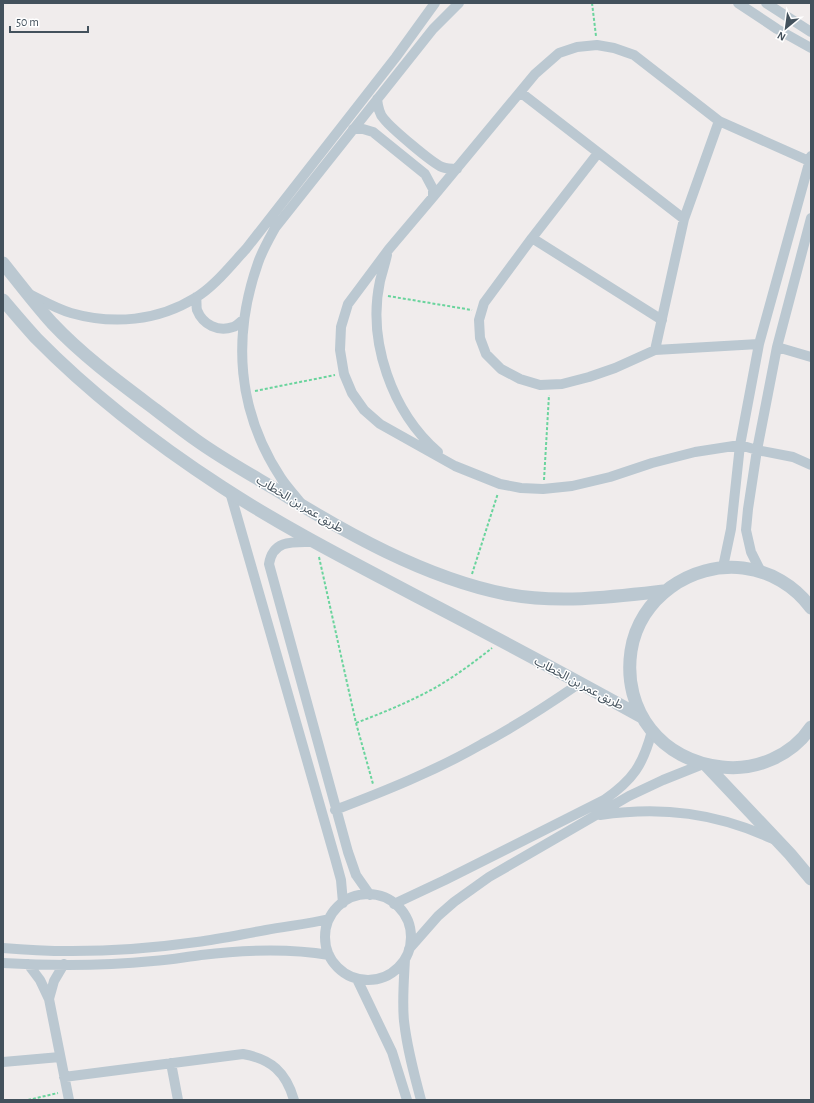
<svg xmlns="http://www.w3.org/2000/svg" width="814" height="1103" font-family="'Alegreya Sans','Noto Sans Arabic',sans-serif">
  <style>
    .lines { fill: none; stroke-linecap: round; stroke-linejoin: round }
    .path { stroke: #6ad49d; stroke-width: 2; stroke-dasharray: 3 2; stroke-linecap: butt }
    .minor { stroke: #bbc8d1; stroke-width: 10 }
    .tertiary { stroke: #bbc8d1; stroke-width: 13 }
    .labels { text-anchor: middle; stroke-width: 3; stroke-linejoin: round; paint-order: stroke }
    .street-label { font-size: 12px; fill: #43515c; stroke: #fff }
  </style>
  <rect width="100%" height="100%" fill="#f0ecec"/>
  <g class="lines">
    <!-- path -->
    <path class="path" d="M 592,3 L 596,36
      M 388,296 L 472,310
      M 255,391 L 335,375
      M 544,480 L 549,395
      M 319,557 L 356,723 L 373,784
      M 472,574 L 498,493
      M 356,723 C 382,713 407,703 431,690 C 453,678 473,663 492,648
      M 28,1100 L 58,1093"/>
    <!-- minor -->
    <path class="minor" d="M 738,3 L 777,29 L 811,48
      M 766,3 L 811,32
      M 520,92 L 684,219
      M 377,99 C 378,107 379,114 384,119 C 391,128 432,163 442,167 C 447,169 452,169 457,169
      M 353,129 L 363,129 L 373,132 L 425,174 L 433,189 L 433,197
      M 598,153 L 532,238 L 484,303 L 479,320 L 480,338 L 486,354 L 501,369 L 520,379 L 540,385 L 562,384 L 589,377 L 615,368 L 655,350 L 759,344
      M 809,161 L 719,121 L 634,55 L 614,48 L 597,45 L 577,47 L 559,53 L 535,74 L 433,197 L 389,249 L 348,304 L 341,327 L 340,350 L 344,374 L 352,393 L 364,410 L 380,424 L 455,466 L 500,484 L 521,488 L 543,489 L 572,486 L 610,477 L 652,463 L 695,452 L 740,445 L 757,450 L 793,457 L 811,465
      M 532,238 L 662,320
      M 387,255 C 385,264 382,273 380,281 C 367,341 392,412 438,452
      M 29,294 C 43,301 57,309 71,313 C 113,325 158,321 195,298 C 214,287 231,265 246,249 L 396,57 L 435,3
      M 196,297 C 197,301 196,306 197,310 C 203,325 218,332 233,327 C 237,326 240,322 243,320
      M 777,347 L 811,357
      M 655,350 L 684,219 L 719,121
      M 230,492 L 335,858 L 341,880 L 343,903
      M 300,502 C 294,494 286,486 281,478 C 237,411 232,337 258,263 C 262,251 269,239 275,228 L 433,29 L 459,3
      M 314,542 C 294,542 273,539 269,564 L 348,852 L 356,875 L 370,895
      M 723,567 L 731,529 L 740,445 L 759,344 L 811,156
      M 761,572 L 751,552 L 746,530 L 748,509 L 757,450 L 777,347 L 811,218
      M 335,810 C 385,791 435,771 482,744 C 516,726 548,705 580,683
      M 600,815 C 663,806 716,813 773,839
      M325 937a43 43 0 1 1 86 0a43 43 0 1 1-86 0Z
      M 394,904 L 445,880 L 604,800 C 633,780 643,765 652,731
      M 3,948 C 68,954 133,951 197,942 C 220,939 243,934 266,930 C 287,926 308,924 329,919
      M 409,949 L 438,916 L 454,902 L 489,877 L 629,796 L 663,780 L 703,764
      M 405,959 C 404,979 402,1001 404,1021 C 407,1048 414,1074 421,1100
      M 3,963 C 52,966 103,966 153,961 C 169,960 185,957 201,955 C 243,950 287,948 329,955
      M 28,964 L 40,980 L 49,999 L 69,1100
      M 357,979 L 392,1052 L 407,1100
      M 49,999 L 54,981 L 64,964
      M 3,1062 L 60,1057
      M 171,1063 L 178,1100
      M 64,1077 L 243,1054 C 271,1059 286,1072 294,1100"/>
    <!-- tertiary -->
    <path class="tertiary" d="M 3,263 C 19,283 35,304 52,323 C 83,356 120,383 156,410 C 169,420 182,430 196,440 C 221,458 248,473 275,489 C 344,532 425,578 506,594 C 558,604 612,597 664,591
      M 3,300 C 14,313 25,326 36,338 C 92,395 156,444 222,487 C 285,528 352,562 418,597 C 493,636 568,676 642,717
      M 811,608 C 795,586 770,571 743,568 C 691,562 639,598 631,651 C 622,711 662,761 722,767 C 755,771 792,756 811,727
      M 706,765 L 790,854 L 811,879"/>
  </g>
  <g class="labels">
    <!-- street labels -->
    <g class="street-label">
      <text transform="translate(300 504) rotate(31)" y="4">طريق عمر بن الخطاب</text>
      <text transform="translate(579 683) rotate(28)" y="4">طريق عمر بن الخطاب</text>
    </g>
  </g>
  <!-- border -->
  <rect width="814" height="1103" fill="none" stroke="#43515c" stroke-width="8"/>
  <!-- north arrow -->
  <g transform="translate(786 28) rotate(209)" stroke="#ffffff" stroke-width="3" paint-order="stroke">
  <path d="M0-3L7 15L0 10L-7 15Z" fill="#43515c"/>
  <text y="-6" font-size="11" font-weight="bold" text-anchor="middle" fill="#43515c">N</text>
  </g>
  <!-- scale -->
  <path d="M10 26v6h78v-6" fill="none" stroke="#43515c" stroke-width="2"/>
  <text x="16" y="26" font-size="12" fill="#43515c" stroke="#ffffff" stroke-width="3" paint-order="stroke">50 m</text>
</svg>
